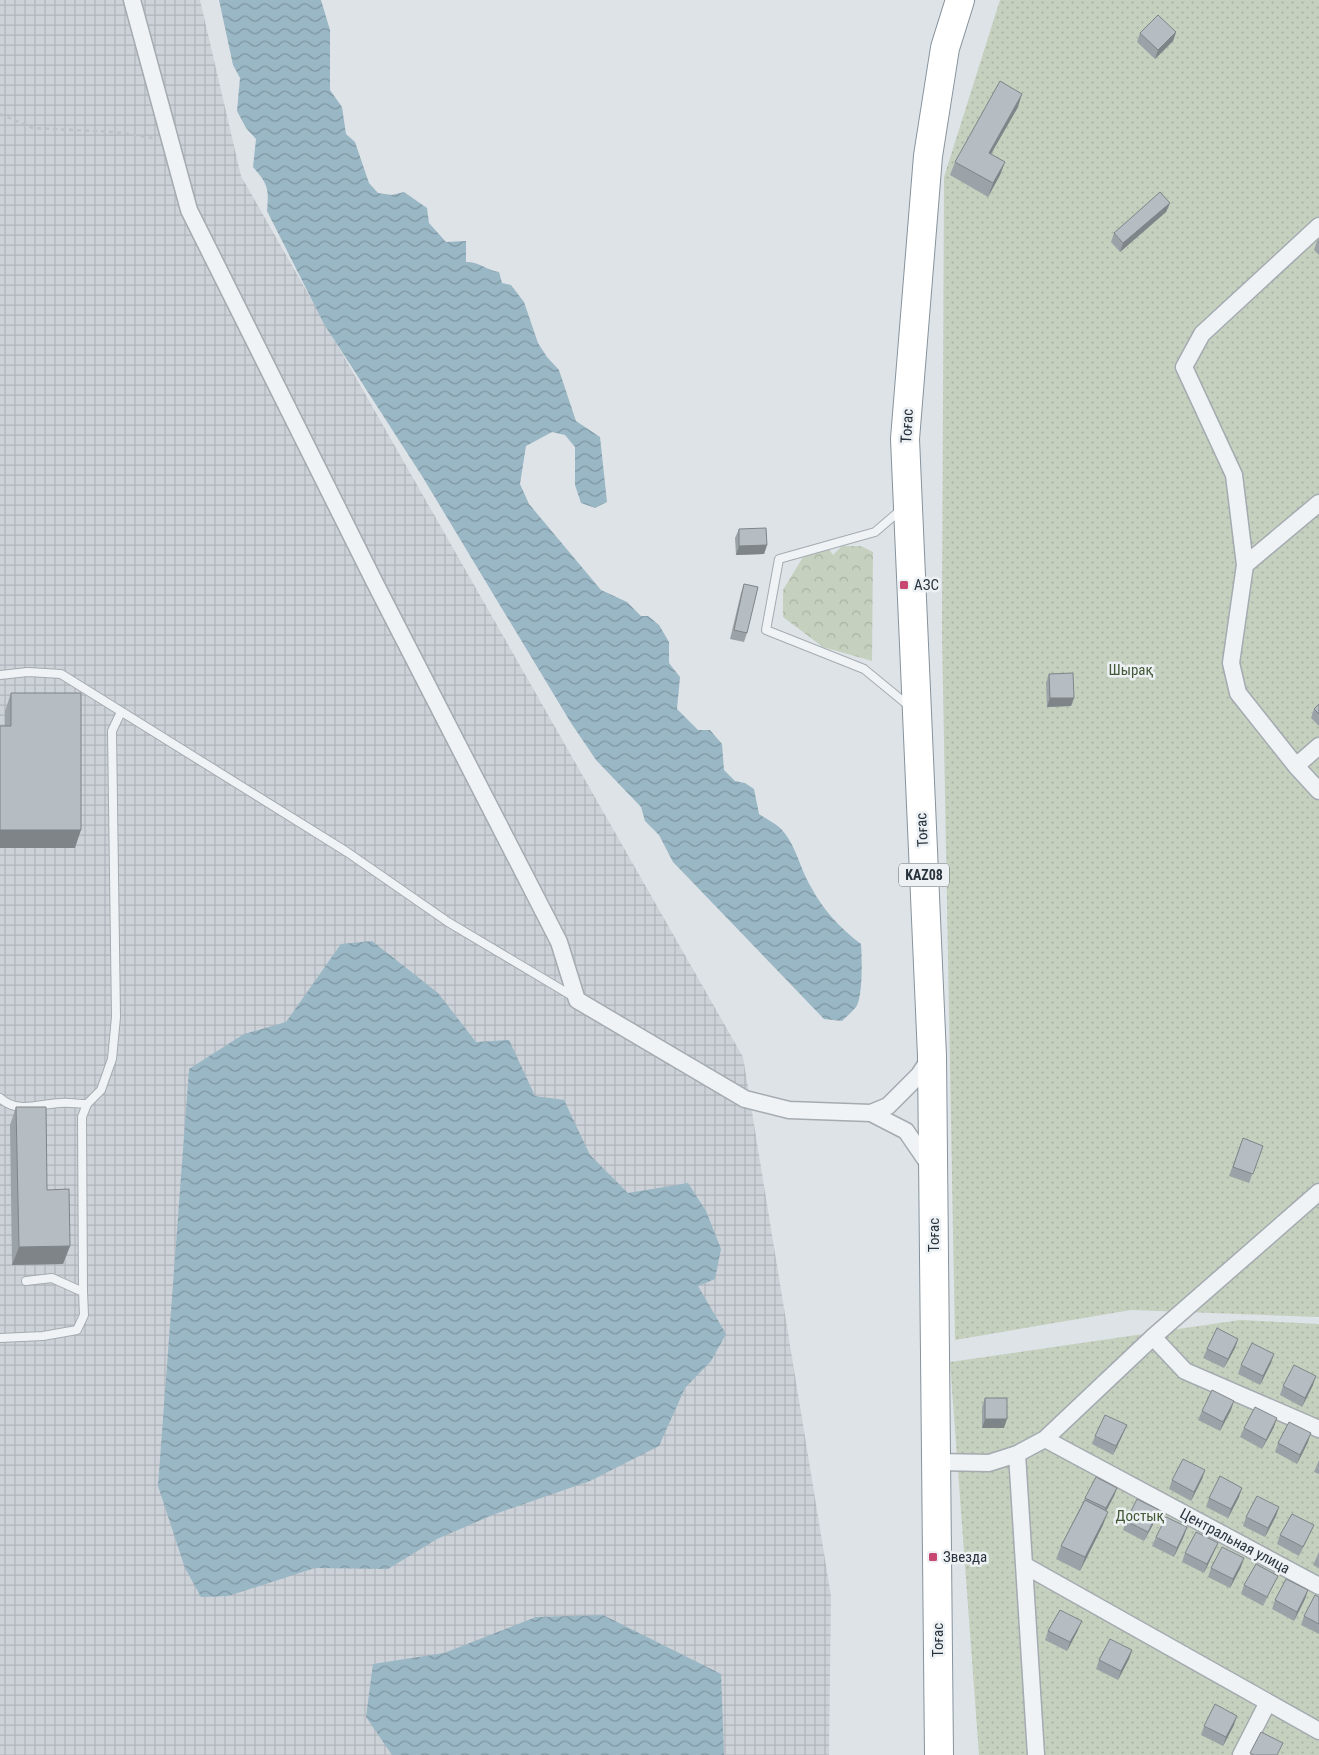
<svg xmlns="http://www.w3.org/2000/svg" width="1319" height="1755" font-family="'Roboto Condensed',sans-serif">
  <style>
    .industrial { fill: url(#industrial-grid) }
    .grass { fill: url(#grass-dots) }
    .forest { fill: url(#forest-crowns) }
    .water { fill: url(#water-waves) }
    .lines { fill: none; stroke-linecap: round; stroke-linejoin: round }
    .lane-casing { stroke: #a4abb1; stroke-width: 10 }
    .street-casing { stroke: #a4abb1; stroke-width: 19 }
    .highway-casing { stroke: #86939d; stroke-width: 30 }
    .path { stroke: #bcc1c5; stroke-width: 2.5; stroke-dasharray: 4 4; stroke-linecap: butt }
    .lane { stroke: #f0f3f5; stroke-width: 8 }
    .street { stroke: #f0f3f5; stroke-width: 16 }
    .highway { stroke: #fff; stroke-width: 28 }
    .wall { fill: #9ca3a8 }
    .shaded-wall { fill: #7f8488 }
    .building { fill: #b5bdc3; stroke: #7f8488 }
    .poi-dot { fill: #c74771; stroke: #edf1f4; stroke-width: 2 }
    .labels { text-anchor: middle; stroke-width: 5; stroke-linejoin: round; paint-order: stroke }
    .shield { fill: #edf1f4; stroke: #636c74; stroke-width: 1 }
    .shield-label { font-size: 14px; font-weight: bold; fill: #28333d }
    .street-label { font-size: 15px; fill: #28333d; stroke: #edf1f4 }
    .poi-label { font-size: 15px; fill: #28333d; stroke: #edf1f4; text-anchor: start }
    .park-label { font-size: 15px; fill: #425836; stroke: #edf1f4 }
  </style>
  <defs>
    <pattern id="industrial-grid" width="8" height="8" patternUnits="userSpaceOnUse" patternTransform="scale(1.25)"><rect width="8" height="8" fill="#ccd2d8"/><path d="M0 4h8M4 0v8" fill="none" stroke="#afb5ba"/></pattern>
    <pattern id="grass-dots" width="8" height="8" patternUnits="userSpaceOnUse" patternTransform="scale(1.25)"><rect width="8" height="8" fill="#c6d0bf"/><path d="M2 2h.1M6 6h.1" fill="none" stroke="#aab3a5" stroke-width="1.8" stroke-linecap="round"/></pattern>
    <pattern id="forest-crowns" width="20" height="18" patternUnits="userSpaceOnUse" patternTransform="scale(1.25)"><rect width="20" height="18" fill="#c6d0bf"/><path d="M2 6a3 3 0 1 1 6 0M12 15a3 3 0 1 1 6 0" fill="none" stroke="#aab3a5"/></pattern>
    <pattern id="water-waves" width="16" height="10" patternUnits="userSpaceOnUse" patternTransform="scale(1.25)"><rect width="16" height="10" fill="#9ab7c5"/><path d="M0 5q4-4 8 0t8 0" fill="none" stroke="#7e95a1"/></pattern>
  </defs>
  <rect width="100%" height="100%" fill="#dee3e7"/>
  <!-- industrial -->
  <path class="industrial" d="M 0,0 L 200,0 L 241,176 L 743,1057 L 831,1596 L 829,1755 L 0,1755 Z"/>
  <!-- grass -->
  <path class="grass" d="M 1000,0 L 1319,0 L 1319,1317 L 1131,1310 L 955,1340 L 942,632 L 944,177 Z
    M 1240,1320 L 1319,1324 L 1319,1755 L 979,1755 L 950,1362 Z"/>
  <!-- forest -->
  <path class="forest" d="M 842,546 L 861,546 L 873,552 L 872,661 L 823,647 L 783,617 L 783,590 L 803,557 L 829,549 L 833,555 Z"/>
  <!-- water -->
  <path class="water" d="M 219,0 L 321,0 L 330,30 L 330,90 L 342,107 L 346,134 L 355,142 L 369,183 L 378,193 L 392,195 L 404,192 L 427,208 L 429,223 L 446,242 L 466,241 L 466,262 C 481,262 485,270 499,272 L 502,283 L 511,285 L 524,302 L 538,343 L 547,357 L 559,370 L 576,421 L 600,437 L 607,502 L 595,508 L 581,503 L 575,485 L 575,447 L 565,435 L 552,432 L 526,446 L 520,484 L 529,504 L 601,590 L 627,602 L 641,616 L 648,616 L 659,625 L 669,642 L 669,663 L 680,677 L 677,709 L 698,730 L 710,730 L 722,744 L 724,770 L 735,781 L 745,783 L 754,789 L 759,814 C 765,818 773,822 779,827 C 796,843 799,867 811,887 C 823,910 841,929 861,944 C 862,957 863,997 856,1007 C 852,1012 846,1017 842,1021 L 824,1019 L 673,862 L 659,835 L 645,821 L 641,807 L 596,760 L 571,723 L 422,476 L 324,324 L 267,211 C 269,188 268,184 253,167 L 256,139 L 246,128 L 237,111 L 240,78 L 233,65 Z
    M 372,941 L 438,993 L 476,1042 L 509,1040 L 535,1096 L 564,1100 L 590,1155 L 628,1193 L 688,1183 L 706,1211 L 721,1249 L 715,1279 L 698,1286 L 726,1334 L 711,1361 L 685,1388 L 659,1446 L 590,1481 L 495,1514 L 437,1539 L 388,1569 L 315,1568 L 228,1596 L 201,1597 L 185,1568 L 158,1486 L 189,1069 L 244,1034 L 286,1022 L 341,944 Z
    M 603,1615 L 721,1674 L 724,1755 L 392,1755 L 366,1717 L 373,1664 L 444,1653 L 536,1617 Z"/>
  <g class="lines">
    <defs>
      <path id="lane" d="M 903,508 L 875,532 L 779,559 L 766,630 L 864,669 L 909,706
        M 0,675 L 28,672 L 61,674 L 347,852 L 448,922 L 574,997
        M 0,1098 C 18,1114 38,1104 60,1103 C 69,1102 78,1104 87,1104 L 101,1090 L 112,1059 L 116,1017 L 112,731 L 121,712
        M 83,1292 L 82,1117 L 87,1104
        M 0,1338 L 43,1336 L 77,1330 L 84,1315 L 83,1292 L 52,1278 L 26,1281"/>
      <path id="street" d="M 132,0 L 189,210 L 375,583 L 559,942 L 577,1000 L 745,1099 L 789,1110 L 871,1113 L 888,1106 L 919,1075 L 930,1058
        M 1319,226 L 1202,334 L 1184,367 L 1234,475 L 1245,565 L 1231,663 L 1238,693 L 1296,766 L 1319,791
        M 1245,565 L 1319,503
        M 1296,766 L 1319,746
        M 871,1113 L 906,1131 L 932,1169
        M 1153,1337 L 1185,1371 L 1319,1429
        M 1045,1439 L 1319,1586
        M 1017,1454 L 1036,1755
        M 937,1462 L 989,1463 L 1017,1454 L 1045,1439 L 1153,1337 L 1319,1192
        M 1024,1565 L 1319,1731
        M 1241,1755 L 1267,1704"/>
      <path id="highway" d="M 939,1755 L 932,1056 L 905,439 L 928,156 L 945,48 L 960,0"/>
    </defs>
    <!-- lane casing -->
    <use href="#lane" class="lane-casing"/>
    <!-- street casing -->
    <use href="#street" class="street-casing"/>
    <!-- highway casing -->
    <use href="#highway" class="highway-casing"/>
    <!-- path -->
    <path class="path" d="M 0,114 L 33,128 L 114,132 L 153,138"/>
    <!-- lane -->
    <use href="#lane" class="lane"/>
    <!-- street -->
    <use href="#street" class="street"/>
    <!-- highway -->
    <use href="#highway" class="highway"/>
  </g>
  <!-- wall -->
  <path class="wall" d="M 1176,32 L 1173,41 L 1155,59 L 1137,42 L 1140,33 Z
    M 1018,107 L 991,154 L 1005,162 L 1000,175 L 988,197 L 950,175 L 955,162 Z
    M 1170,203 L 1166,212 L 1120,252 L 1111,242 L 1114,233 Z
    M 1319,239 L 1319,255 L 1314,250 L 1317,241 Z
    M 739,529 L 767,545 L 764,554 L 736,555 L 735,538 Z
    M 744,584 L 747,633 L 744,642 L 730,639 L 741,593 Z
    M 1049,674 L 1074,698 L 1071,706 L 1047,707 L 1046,683 Z
    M 11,693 L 75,848 L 5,726 L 5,711 Z
    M 1319,704 L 1319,726 L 1311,718 L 1314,709 Z
    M 16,1107 L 47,1190 L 70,1246 L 63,1264 L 12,1265 L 10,1125 Z
    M 1243,1138 L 1263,1146 L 1249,1183 L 1229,1176 Z
    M 1238,1339 L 1235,1348 L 1224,1368 L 1203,1358 L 1207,1349 Z
    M 1271,1363 L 1260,1385 L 1238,1374 L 1241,1365 Z
    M 1313,1385 L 1302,1407 L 1280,1395 L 1283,1386 Z
    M 985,1398 L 1004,1428 L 982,1428 L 982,1407 Z
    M 1231,1410 L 1220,1431 L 1198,1420 L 1202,1411 Z
    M 1127,1425 L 1123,1434 L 1113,1455 L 1092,1444 L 1095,1436 Z
    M 1274,1427 L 1262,1449 L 1240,1437 L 1244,1428 Z
    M 1308,1442 L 1297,1464 L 1275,1452 L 1278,1443 Z
    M 1319,1460 L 1319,1474 L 1314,1472 Z
    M 1205,1470 L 1202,1479 L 1191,1501 L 1169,1489 L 1172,1480 Z
    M 1117,1488 L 1114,1496 L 1106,1511 L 1103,1525 L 1080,1571 L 1056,1559 L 1061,1546 L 1085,1498 Z
    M 1239,1497 L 1228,1518 L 1206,1507 L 1209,1498 Z
    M 1279,1507 L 1276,1516 L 1265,1537 L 1243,1526 L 1246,1517 Z
    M 1159,1510 L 1156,1519 L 1144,1541 L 1123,1530 L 1126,1521 Z
    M 1314,1525 L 1310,1534 L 1299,1556 L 1277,1544 L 1280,1535 Z
    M 1187,1527 L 1184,1536 L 1174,1557 L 1152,1546 L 1156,1537 Z
    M 1218,1543 L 1214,1552 L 1204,1573 L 1182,1562 L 1185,1553 Z
    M 1319,1552 L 1319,1568 L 1313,1565 Z
    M 1241,1567 L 1230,1588 L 1208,1577 L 1211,1568 Z
    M 1274,1584 L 1263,1606 L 1241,1594 L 1244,1585 Z
    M 1308,1590 L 1305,1599 L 1294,1621 L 1272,1609 L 1275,1600 Z
    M 1319,1597 L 1319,1634 L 1301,1625 L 1304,1616 Z
    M 1078,1630 L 1067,1651 L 1045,1640 L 1048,1631 Z
    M 1132,1650 L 1129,1659 L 1118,1680 L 1096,1669 L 1099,1660 Z
    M 1234,1725 L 1223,1746 L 1201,1735 L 1204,1726 Z"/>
  <!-- shaded-wall -->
  <path class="shaded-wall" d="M 1176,32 L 1173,41 L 1155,59 L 1158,50 Z
    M 1022,94 L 1018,107 L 984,166 L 989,153 Z
    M 1005,162 L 1000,175 L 988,197 L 993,183 Z
    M 1170,203 L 1166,212 L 1120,252 L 1123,243 Z
    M 767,545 L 764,554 L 736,555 L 739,546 Z
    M 1050,698 L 1074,698 L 1071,706 L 1047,707 Z
    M 0,830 L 81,830 L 75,848 L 0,848 Z
    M 70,1246 L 63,1264 L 12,1265 L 19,1247 Z
    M 1238,1339 L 1235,1348 L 1224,1368 L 1228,1359 Z
    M 1274,1354 L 1271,1363 L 1260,1385 L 1263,1376 Z
    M 1316,1376 L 1313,1385 L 1302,1407 L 1305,1398 Z
    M 1234,1401 L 1231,1410 L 1220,1431 L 1223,1422 Z
    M 1277,1418 L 1274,1427 L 1262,1449 L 1266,1440 Z
    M 985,1419 L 1007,1419 L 1004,1428 L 982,1428 Z
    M 1127,1425 L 1123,1434 L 1113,1455 L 1116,1446 Z
    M 1311,1433 L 1308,1442 L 1297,1464 L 1300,1455 Z
    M 1205,1470 L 1202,1479 L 1191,1501 L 1194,1492 Z
    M 1117,1488 L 1114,1496 L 1103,1517 L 1106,1508 Z
    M 1242,1488 L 1239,1497 L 1228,1518 L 1231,1509 Z
    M 1279,1507 L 1276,1516 L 1265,1537 L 1268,1528 Z
    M 1159,1510 L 1156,1519 L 1144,1541 L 1148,1532 Z
    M 1108,1512 L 1103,1525 L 1080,1571 L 1085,1557 Z
    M 1187,1527 L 1184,1536 L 1174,1557 L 1177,1548 Z
    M 1218,1543 L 1214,1552 L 1204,1573 L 1207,1564 Z
    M 1244,1558 L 1241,1567 L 1230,1588 L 1233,1579 Z
    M 1308,1590 L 1305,1599 L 1294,1621 L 1297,1612 Z
    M 1082,1621 L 1078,1630 L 1067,1651 L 1070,1642 Z
    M 1132,1650 L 1129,1659 L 1118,1680 L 1121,1671 Z
    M 1237,1716 L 1234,1725 L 1223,1746 L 1226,1737 Z"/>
  <!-- building -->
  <path class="building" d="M 1158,15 L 1176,32 L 1158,50 L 1140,33 Z
    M 1000,81 L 1022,94 L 989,153 L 1005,162 L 993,183 L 955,162 Z
    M 1160,192 L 1170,203 L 1123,243 L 1114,233 Z
    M 766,528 L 767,545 L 739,546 L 739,529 Z
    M 744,584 L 758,587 L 747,633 L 734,630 Z
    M 1073,673 L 1074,698 L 1050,698 L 1049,674 Z
    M 11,693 L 81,693 L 81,830 L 0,830 L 0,726 L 11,726 Z
    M 1319,704 L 1319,714 L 1314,709 Z
    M 16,1107 L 46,1107 L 47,1190 L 69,1189 L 70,1246 L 19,1247 Z
    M 1243,1138 L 1263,1146 L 1253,1174 L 1233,1167 Z
    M 1217,1328 L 1238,1339 L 1228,1359 L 1207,1349 Z
    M 1252,1343 L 1274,1354 L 1263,1376 L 1241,1365 Z
    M 1294,1365 L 1316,1376 L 1305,1398 L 1283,1386 Z
    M 1212,1390 L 1234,1401 L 1223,1422 L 1202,1411 Z
    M 985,1398 L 1007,1398 L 1007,1419 L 985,1419 Z
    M 1255,1407 L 1277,1418 L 1266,1440 L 1244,1428 Z
    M 1105,1415 L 1127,1425 L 1116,1446 L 1095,1436 Z
    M 1289,1422 L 1311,1433 L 1300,1455 L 1278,1443 Z
    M 1183,1459 L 1205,1470 L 1194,1492 L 1172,1480 Z
    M 1220,1476 L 1242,1488 L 1231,1509 L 1209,1498 Z
    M 1096,1477 L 1117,1488 L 1106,1508 L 1085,1498 Z
    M 1257,1496 L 1279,1507 L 1268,1528 L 1246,1517 Z
    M 1137,1499 L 1159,1510 L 1148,1532 L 1126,1521 Z
    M 1085,1500 L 1108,1512 L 1085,1557 L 1061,1546 Z
    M 1292,1514 L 1314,1525 L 1303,1547 L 1280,1535 Z
    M 1166,1517 L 1187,1527 L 1177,1548 L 1156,1537 Z
    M 1196,1532 L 1218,1543 L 1207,1564 L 1185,1553 Z
    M 1222,1547 L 1244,1558 L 1233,1579 L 1211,1568 Z
    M 1256,1564 L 1278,1576 L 1267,1597 L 1244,1585 Z
    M 1286,1579 L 1308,1590 L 1297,1612 L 1275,1600 Z
    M 1315,1595 L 1319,1597 L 1319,1624 L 1304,1616 Z
    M 1060,1610 L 1082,1621 L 1070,1642 L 1048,1631 Z
    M 1110,1639 L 1132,1650 L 1121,1671 L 1099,1660 Z
    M 1215,1704 L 1237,1716 L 1226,1737 L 1204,1726 Z
    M 1261,1732 L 1283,1743 L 1277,1755 L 1254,1755 L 1250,1753 Z"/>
  <!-- markers -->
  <g class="poi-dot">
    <rect x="899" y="580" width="10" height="10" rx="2.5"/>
    <rect x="928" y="1552" width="10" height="10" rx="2.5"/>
  </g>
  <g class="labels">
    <!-- shield labels -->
    <rect class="shield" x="899" y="863.5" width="50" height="23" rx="4"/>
    <g class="shield-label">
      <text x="924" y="880">KAZ08</text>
    </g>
    <!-- street labels -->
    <g class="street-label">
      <text transform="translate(907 426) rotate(-87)" y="5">Тоғас</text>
      <text transform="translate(922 830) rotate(-93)" y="5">Тоғас</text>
      <text transform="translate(934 1235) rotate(-90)" y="5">Тоғас</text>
      <text transform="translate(1235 1541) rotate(28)" y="5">Центральная улица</text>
      <text transform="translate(938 1640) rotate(-90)" y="5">Тоғас</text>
    </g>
    <!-- poi labels -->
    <g class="poi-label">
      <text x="914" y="590">АЗС</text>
      <text x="943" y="1562">Звезда</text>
    </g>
    <!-- park labels -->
    <g class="park-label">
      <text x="1131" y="675">Шырақ</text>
      <text x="1140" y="1521">Достық</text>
    </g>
  </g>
</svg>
